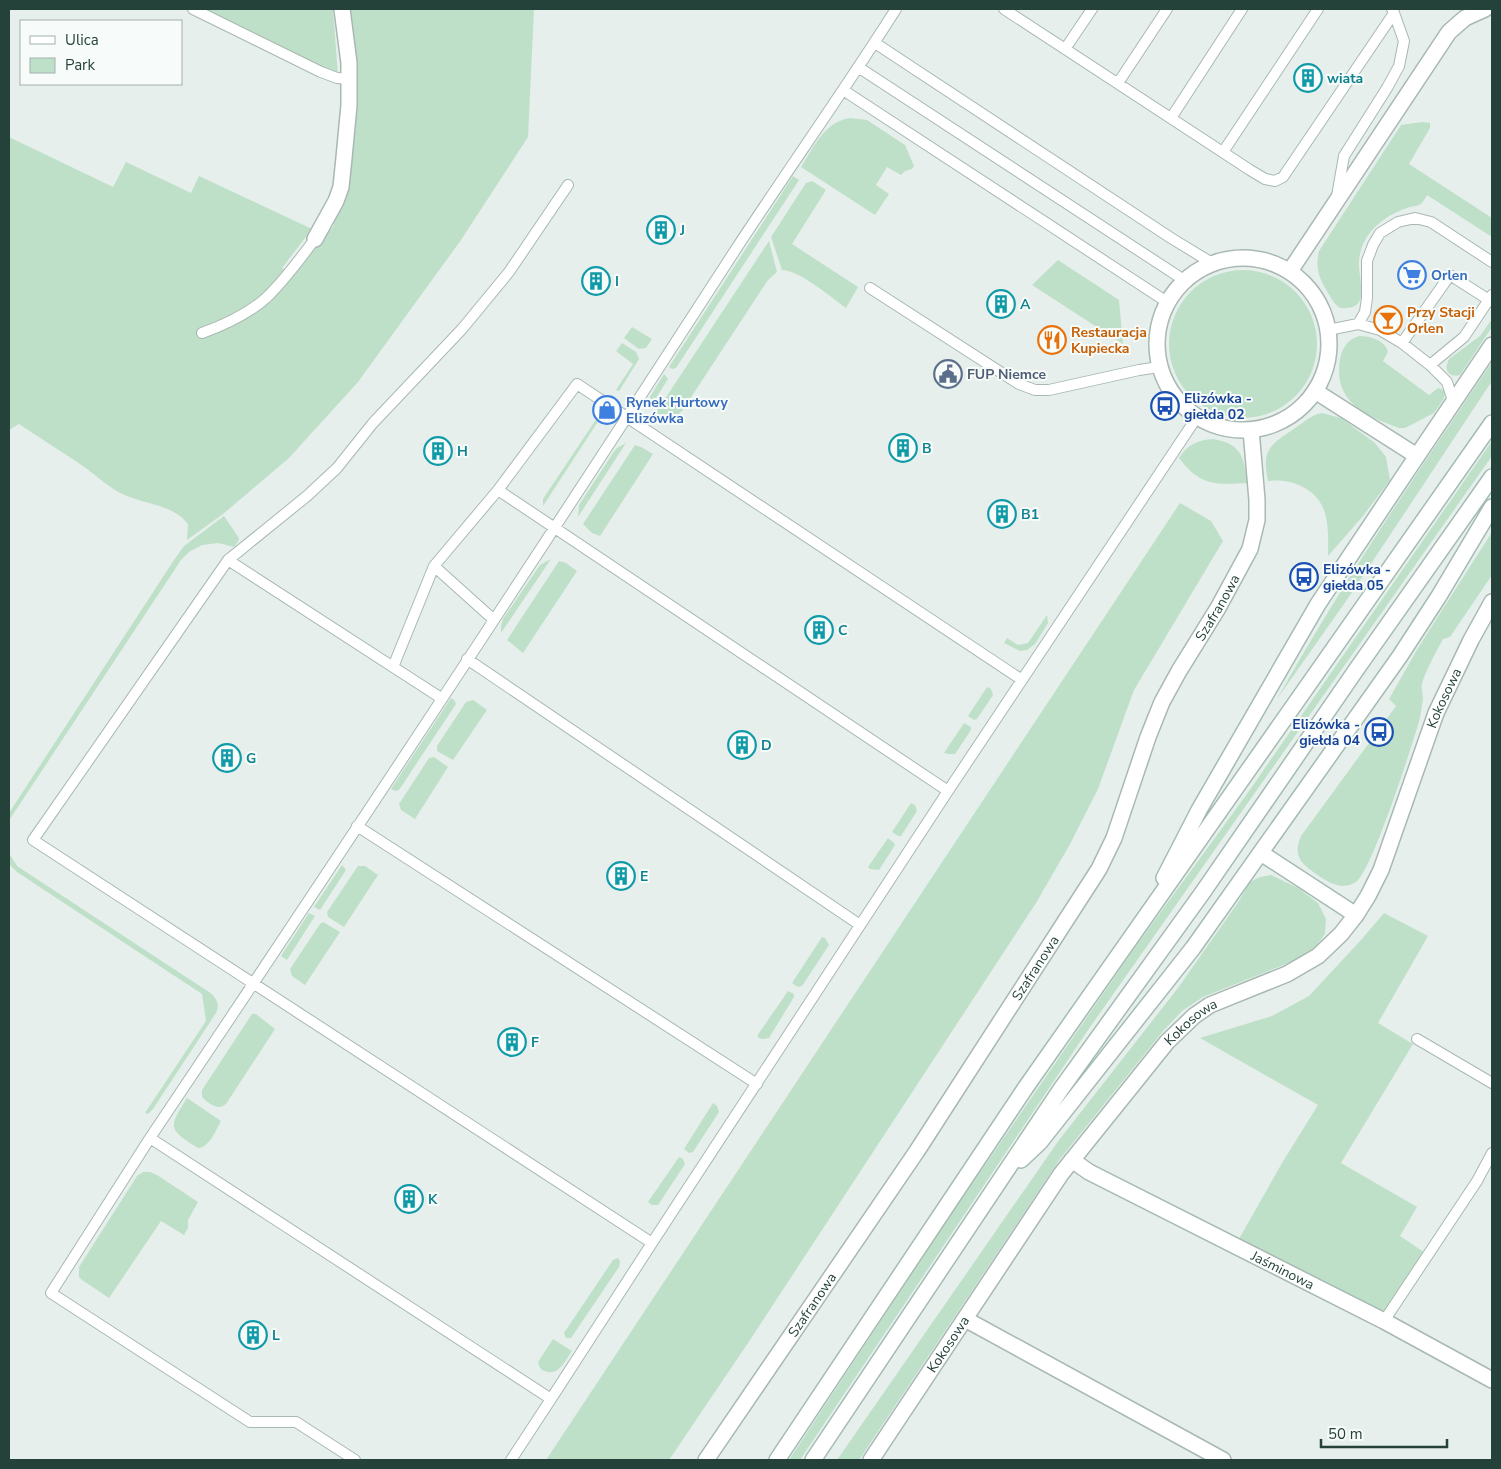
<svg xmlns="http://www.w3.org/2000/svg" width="1501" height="1469" font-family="'Nunito Sans',sans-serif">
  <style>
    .green { fill: #bfe0c8 }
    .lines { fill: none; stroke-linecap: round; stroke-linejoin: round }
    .service-casing { stroke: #a8b8b2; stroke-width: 12 }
    .minor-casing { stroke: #a8b8b2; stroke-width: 18 }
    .tertiary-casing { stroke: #a8b8b2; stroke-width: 18 }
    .secondary-casing { stroke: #a4bbb3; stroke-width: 18 }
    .service { stroke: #fff; stroke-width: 10 }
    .minor { stroke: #fff; stroke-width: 15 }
    .tertiary { stroke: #fff; stroke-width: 15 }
    .secondary { stroke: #fff; stroke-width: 15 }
    .labels { text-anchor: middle; stroke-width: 4; stroke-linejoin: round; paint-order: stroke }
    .culture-label { font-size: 14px; font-weight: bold; fill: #0d838f; stroke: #f7fbf9; text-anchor: start }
    .shop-label { font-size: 14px; font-weight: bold; fill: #366cbe; stroke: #f7fbf9; text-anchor: start }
    .food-label { font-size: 14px; font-weight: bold; fill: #c56008; stroke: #f7fbf9; text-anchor: start }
    .service-label { font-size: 14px; font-weight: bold; fill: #4e5e75; stroke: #f7fbf9; text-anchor: start }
    .transit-label { font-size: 14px; font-weight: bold; fill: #164399; stroke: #f7fbf9; text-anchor: start }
    .street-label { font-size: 14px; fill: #24423a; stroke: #f7fbf9 }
  </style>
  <rect width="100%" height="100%" fill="#e6efeb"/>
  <!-- green -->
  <path class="green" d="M 204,9 L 333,9 L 338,76 Z
    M 342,9 L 534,9 L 528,137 L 461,240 L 358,382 L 289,458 L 223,514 L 187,540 L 188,524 C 173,505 149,505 127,496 C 110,489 98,477 83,466 C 62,452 40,438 19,424 L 9,430 L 9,137 L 113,187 L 126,162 L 191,193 L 199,176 L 312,229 L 282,268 L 292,274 L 333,227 L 350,175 L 344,158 Z
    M 850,118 L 867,120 L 905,145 L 914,166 L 912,169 L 905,171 L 901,175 L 887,167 L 876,185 L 889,194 L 875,215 L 801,167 C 814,147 824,122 850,118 Z
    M 1422,122 L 1430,123 L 1430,128 L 1409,164 L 1492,218 L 1492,237 L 1427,195 C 1426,197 1423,202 1421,204 C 1418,206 1413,206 1410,207 C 1390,213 1372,225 1363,244 C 1361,249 1359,256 1359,262 C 1358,281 1373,311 1340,308 C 1334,304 1332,299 1328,293 C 1319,278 1315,268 1319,251 L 1401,125 Z
    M 793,176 L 799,180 L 676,368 L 672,369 L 669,367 Z
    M 812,181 L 826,190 L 792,244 L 858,287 L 846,308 C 831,297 799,270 782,270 L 771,237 L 806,183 Z
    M 769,241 L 777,272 L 768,280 L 682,411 C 674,420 665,421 655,414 Z
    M 1058,260 L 1119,300 L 1123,344 L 1032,285 Z
    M1169 344a74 74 0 1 1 148 0a74 74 0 1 1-148 0Z
    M 1492,319 L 1492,327 L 1460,375 C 1447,378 1444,369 1449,359 L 1480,336 Z
    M 632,327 L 652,339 L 646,348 L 639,349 L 624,338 Z
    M 1359,336 C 1370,336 1385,340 1388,352 L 1383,361 L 1429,395 L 1438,388 L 1444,390 L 1445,394 L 1443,400 L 1434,413 L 1405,428 L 1399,428 C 1364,415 1333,402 1340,359 C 1342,348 1348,339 1359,336 Z
    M 622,343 L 636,352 L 639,359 L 619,391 L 616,390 L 633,364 L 616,351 Z
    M 1492,362 L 1492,381 L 1351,594 L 1277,699 C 1342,583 1417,473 1492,362 Z
    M 664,374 L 668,379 L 651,406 L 650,397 Z
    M 1322,413 L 1341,418 L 1375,443 L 1386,457 L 1390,480 L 1363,516 L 1328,556 C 1328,542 1329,527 1325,513 C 1318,489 1292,478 1268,481 C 1261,448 1271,445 1295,428 C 1304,422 1311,415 1322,413 Z
    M 599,420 L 543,506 L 543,499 L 595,421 Z
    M 1213,439 C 1242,444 1243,456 1248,483 C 1215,485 1200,486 1179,458 C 1187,445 1198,440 1213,439 Z
    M 1492,441 L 1492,456 L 1088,1030 L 800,1460 L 789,1460 L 954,1210 L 1136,946 L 1249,791 Z
    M 626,443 L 578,517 L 579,505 L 613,453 L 617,448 Z
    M 635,445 L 641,447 L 653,454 L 600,536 L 592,533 L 583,524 Z
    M 1180,503 L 1211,521 L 1223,541 L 1134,690 L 1098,789 L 1069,846 L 1036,903 L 750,1340 L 669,1460 L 546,1460 Z
    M 224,516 L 239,538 L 238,542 L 234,547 L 218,543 L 202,545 L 189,552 L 181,560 L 10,819 L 9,823 L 9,813 L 174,560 L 184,546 Z
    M 1492,532 L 1492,575 L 1450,637 L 1443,639 C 1437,651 1425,671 1422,684 C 1421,689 1423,694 1423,699 C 1422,705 1421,712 1420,718 C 1413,743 1373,868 1357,881 C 1346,890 1333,885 1322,878 C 1305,866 1291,859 1301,836 L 1396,706 L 1389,699 L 1418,648 Z
    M 551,559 L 501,633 L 501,627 L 503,619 L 540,565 Z
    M 559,561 L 566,563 L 577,571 L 523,653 L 507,640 Z
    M 1047,615 L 1048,623 L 1035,644 L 1027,650 L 1020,651 L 1004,643 L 1007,638 L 1018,645 L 1028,643 Z
    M 987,687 L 991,689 L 993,695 L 977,719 L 974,720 L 968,716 Z
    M 451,698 L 454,700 L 456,704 L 399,790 L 395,791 L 391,789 Z
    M 473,700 L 487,710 L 453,760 L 437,751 L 437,746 L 466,702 Z
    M 964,723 L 971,727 L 971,730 L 955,754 L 948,754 L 944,753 Z
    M 434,757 L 448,767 L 415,819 L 401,810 L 399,804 L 429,758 Z
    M 911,803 L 915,805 L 917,811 L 901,836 L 898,836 L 892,832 Z
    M 888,838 L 894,843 L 895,845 L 879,870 L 870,869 L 868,867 Z
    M 9,853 L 17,866 L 212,994 C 217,1000 220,1005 216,1013 L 153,1109 L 148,1114 L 145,1113 L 206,1021 L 202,994 L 17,872 L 9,864 Z
    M 342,865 L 346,870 L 320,910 L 314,907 Z
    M 358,866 L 365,866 L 378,875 L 344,927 L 328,917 L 327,912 Z
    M 1271,875 L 1298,888 L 1318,903 L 1326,919 L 1325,934 L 1316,946 L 1301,958 L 1203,997 L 1182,1011 L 1164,1030 L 1060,1159 L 859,1460 L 837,1460 L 1059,1140 L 1178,988 L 1239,901 L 1250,882 L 1260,877 Z
    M 309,913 L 315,916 L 287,960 L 281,956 Z
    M 1384,913 L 1428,936 L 1378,1023 L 1413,1044 L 1341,1163 L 1417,1207 L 1400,1236 L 1428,1255 L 1384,1321 L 1235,1246 L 1282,1163 L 1318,1105 L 1200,1038 L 1272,1016 L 1309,996 L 1361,940 Z
    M 323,922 L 340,932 L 305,985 L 292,976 L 290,969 L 320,924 Z
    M 822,937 L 825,938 L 829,945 L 802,986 L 798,987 L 792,983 Z
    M 788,991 L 794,994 L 794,997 L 769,1038 C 764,1039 760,1040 757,1036 Z
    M 252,1014 L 256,1014 L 275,1029 L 226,1104 C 218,1111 209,1104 202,1097 L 202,1090 Z
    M 187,1098 L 221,1121 C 216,1130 209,1148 198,1148 C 168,1129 168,1128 187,1098 Z
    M 713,1103 L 717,1106 L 719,1112 L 693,1152 L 689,1153 L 684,1149 Z
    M 679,1157 L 683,1159 L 685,1164 L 658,1205 L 652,1205 L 648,1202 Z
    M 143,1172 L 150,1172 L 157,1175 L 198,1202 L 188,1220 L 188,1228 L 184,1235 L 161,1221 L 109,1298 L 82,1280 L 79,1277 L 79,1267 L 137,1176 Z
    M 618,1258 L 620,1261 L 619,1267 L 571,1338 L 566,1338 L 564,1333 L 613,1260 Z
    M 553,1339 L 572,1351 C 566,1360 558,1377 545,1371 C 540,1370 539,1366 538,1362 Z"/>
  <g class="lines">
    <defs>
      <path id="service" d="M 193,9 L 321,72 L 337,78 L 349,79
        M 1004,9 L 1250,170 L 1265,179 L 1275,181 L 1283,177 L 1394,13 L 1392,9
        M 875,43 L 1171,238 L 1212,263
        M 1065,49 L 1092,9
        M 858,67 L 1184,280
        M 1118,83 L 1167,9
        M 843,90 L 1167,302
        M 1171,118 L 1242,9
        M 1223,152 L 1318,9
        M 568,185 L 509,272 L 462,329 L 373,423 L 337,468 L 307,496 L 228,560 L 33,840 L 652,1243 L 948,791 L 1197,417
        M 1337,196 L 1344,156 L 1387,88 L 1399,66 L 1404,41 L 1394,13
        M 870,288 L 1019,384 L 1035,390 L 1049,390 L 1139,370 L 1159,367
        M 1358,324 L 1365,312 L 1367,298 L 1367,261 L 1373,245 L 1380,233 L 1398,222 L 1415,218 L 1431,222 L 1492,262
        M 1328,330 L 1358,324 L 1380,330 L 1402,343 L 1430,365 L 1447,382 L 1453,401
        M 202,333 C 224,325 248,314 266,298 C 284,281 300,259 315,239
        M 1402,343 L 1450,275 L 1489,300
        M 1430,365 L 1464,337 L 1492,295
        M 498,490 L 948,791
        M 228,560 L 441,698
        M 434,566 L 494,620
        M 467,659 L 860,925
        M 393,667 L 434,566 L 498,490 L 577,384 L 1022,680
        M 357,826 L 757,1084
        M 1417,1039 L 1492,1083
        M 150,1138 L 51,1293 L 250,1422 L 296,1422 L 355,1460
        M 652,1243 L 551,1399 L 150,1138 C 347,844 542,549 734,252 C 787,171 844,91 896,9
        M 1384,1321 L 1477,1181 L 1492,1153
        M 511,1460 L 551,1399"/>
      <g id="minor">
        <path d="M 315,239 L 336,201 L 341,187 L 344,158 L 349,105 L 349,63 L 342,9"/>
        <path id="s1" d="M 1072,1160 L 1089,1172 L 1384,1321 L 1492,1380"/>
        <path d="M 965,1319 L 1223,1460"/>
        <path id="s2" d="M 706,1460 L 917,1151 L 1099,869 L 1114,838 L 1148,737 L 1162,702 L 1179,671 L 1218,608 L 1250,549 L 1257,520 L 1257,500 L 1251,430"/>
      </g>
      <g id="tertiary">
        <circle cx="1243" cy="344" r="86"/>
        <path d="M 1290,271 L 1449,32 L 1465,18 L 1485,9"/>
        <path d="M 1315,391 L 1417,456 L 1492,345"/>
        <path id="s3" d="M 871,1460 L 1061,1174 L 1167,1042 L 1194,1016 L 1210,1005 L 1287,974 L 1318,956 L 1341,934 L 1356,915 L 1368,896 L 1381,870 L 1436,713 L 1471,640 L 1492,602"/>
      </g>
      <path id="secondary" d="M 1261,853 L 1356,915
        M 1164,878 L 1199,810 L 1318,604 L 1417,456
        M 1021,1160 L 1040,1142 L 1193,948 L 1400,656 L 1439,596 L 1492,507
        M 777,1460 L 1026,1087 L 1492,423
        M 813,1460 L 1061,1089 L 1203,892 L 1356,670 L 1492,477"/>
    </defs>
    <!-- service casing -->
    <use href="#service" class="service-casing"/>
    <!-- minor casing -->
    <use href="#minor" class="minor-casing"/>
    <!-- tertiary casing -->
    <use href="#tertiary" class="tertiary-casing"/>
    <!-- secondary casing -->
    <use href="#secondary" class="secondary-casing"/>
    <!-- service -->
    <use href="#service" class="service"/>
    <!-- minor -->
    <use href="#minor" class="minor"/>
    <!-- tertiary -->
    <use href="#tertiary" class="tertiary"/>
    <!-- secondary -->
    <use href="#secondary" class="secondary"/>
  </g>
  <!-- icons -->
  <defs>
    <symbol id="building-ring" viewBox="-11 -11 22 22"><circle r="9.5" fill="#f7fbf9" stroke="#0f9aa8" stroke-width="1.5"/><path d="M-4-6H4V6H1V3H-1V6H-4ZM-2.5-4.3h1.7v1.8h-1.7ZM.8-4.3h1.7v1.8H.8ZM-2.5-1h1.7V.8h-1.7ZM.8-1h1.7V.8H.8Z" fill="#0f9aa8"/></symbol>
    <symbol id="supermarket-ring" viewBox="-11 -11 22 22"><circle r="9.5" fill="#f7fbf9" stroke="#3f7fe0" stroke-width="1.5"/><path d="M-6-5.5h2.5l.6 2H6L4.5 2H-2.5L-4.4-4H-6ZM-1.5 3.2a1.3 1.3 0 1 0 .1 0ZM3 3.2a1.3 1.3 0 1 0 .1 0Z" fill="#3f7fe0"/></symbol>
    <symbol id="bar-ring" viewBox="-11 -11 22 22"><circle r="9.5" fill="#f7fbf9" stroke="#e8710a" stroke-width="1.5"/><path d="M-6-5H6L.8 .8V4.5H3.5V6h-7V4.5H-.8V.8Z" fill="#e8710a"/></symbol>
    <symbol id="restaurant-ring" viewBox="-11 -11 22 22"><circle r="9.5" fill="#f7fbf9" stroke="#e8710a" stroke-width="1.5"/><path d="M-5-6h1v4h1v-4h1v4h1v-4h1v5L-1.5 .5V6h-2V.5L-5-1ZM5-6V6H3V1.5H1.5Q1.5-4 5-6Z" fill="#e8710a"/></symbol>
    <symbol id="civic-ring" viewBox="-11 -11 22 22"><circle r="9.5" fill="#f7fbf9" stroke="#5c6f8a" stroke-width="1.5"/><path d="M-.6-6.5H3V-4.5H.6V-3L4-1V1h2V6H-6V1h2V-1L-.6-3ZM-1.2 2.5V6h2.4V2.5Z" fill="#5c6f8a"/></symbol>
    <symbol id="bus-ring" viewBox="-11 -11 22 22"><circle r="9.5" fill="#f7fbf9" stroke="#1a4fb4" stroke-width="1.5"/><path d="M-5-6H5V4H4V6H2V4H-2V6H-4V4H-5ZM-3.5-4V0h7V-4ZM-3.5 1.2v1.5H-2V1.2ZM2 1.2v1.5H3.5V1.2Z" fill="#1a4fb4"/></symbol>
    <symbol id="shop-ring" viewBox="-11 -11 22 22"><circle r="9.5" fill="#f7fbf9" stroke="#3f7fe0" stroke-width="1.5"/><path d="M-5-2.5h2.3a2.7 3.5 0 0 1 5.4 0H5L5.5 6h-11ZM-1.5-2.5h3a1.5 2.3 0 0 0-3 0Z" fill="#3f7fe0"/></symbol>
  </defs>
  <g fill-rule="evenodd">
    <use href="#building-ring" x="1292" y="62" width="32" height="32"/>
    <use href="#building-ring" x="645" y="214" width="32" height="32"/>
    <use href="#supermarket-ring" x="1396" y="259" width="32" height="32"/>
    <use href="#building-ring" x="580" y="265" width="32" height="32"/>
    <use href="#building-ring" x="985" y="288" width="32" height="32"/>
    <use href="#bar-ring" x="1372" y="304" width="32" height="32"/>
    <use href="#restaurant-ring" x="1036" y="324" width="32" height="32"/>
    <use href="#civic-ring" x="932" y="358" width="32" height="32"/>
    <use href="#bus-ring" x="1149" y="390" width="32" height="32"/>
    <use href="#shop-ring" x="591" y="394" width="32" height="32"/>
    <use href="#building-ring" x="887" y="432" width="32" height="32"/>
    <use href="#building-ring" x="422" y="435" width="32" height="32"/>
    <use href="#building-ring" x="986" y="498" width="32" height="32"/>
    <use href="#bus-ring" x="1288" y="561" width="32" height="32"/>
    <use href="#building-ring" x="803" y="614" width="32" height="32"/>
    <use href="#bus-ring" x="1363" y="716" width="32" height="32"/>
    <use href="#building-ring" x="726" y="729" width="32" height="32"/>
    <use href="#building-ring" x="211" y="742" width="32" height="32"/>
    <use href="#building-ring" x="605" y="860" width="32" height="32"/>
    <use href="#building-ring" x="496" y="1026" width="32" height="32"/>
    <use href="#building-ring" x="393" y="1183" width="32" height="32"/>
    <use href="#building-ring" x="237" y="1319" width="32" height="32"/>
  </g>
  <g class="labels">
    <!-- culture labels -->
    <g class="culture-label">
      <text x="1327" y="83">wiata</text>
      <text x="680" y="235">J</text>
      <text x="615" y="286">I</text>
      <text x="1020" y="309">A</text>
      <text x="922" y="453">B</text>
      <text x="457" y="456">H</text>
      <text x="1021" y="519">B1</text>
      <text x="838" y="635">C</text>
      <text x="761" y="750">D</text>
      <text x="246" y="763">G</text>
      <text x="640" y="881">E</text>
      <text x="531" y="1047">F</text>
      <text x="428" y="1204">K</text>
      <text x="272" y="1340">L</text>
    </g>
    <!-- shop labels -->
    <g class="shop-label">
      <text x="1431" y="280">Orlen</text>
      <text x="626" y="407">Rynek Hurtowy<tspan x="626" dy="16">Elizówka</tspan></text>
    </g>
    <!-- food labels -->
    <g class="food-label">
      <text x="1407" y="317">Przy Stacji<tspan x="1407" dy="16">Orlen</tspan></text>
      <text x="1071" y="337">Restauracja<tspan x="1071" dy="16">Kupiecka</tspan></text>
    </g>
    <!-- service labels -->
    <g class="service-label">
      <text x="967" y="379">FUP Niemce</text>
    </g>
    <!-- transit labels -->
    <g class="transit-label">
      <text x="1184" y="403">Elizówka -<tspan x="1184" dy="16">giełda 02</tspan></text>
      <text x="1323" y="574">Elizówka -<tspan x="1323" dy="16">giełda 05</tspan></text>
      <text x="1360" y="729" text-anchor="end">Elizówka -<tspan x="1360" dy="16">giełda 04</tspan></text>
    </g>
    <!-- street labels -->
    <g class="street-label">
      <text dy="5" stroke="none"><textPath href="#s2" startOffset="998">Szafranowa</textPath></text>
      <text dy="5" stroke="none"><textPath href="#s3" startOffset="979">Kokosowa</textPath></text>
      <text dy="5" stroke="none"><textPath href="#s2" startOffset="592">Szafranowa</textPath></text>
      <text dy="5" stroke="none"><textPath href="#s3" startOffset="544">Kokosowa</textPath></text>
      <text dy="5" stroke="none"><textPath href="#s1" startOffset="238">Jaśminowa</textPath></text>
      <text dy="5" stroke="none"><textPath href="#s2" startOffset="188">Szafranowa</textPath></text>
      <text dy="5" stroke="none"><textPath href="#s3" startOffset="139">Kokosowa</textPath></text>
    </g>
  </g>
  <!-- border -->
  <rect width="1501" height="1469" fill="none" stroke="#24423a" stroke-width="20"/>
  <!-- legend -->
  <rect x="20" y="20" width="162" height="65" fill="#f7fbf9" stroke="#a3b1ad"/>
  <rect x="30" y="36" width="25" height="8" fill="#ffffff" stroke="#a3b1ad"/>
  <text x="65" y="45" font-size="15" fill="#24423a">Ulica</text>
  <rect x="30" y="58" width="25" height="15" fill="#bfe0c8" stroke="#a3b1ad"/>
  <text x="65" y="70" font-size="15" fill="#24423a">Park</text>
  <!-- scale -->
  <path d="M1321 1439v8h126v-8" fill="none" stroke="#24423a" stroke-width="2.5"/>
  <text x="1328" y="1439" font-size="15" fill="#24423a" stroke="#f7fbf9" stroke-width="4" paint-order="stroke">50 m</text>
</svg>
